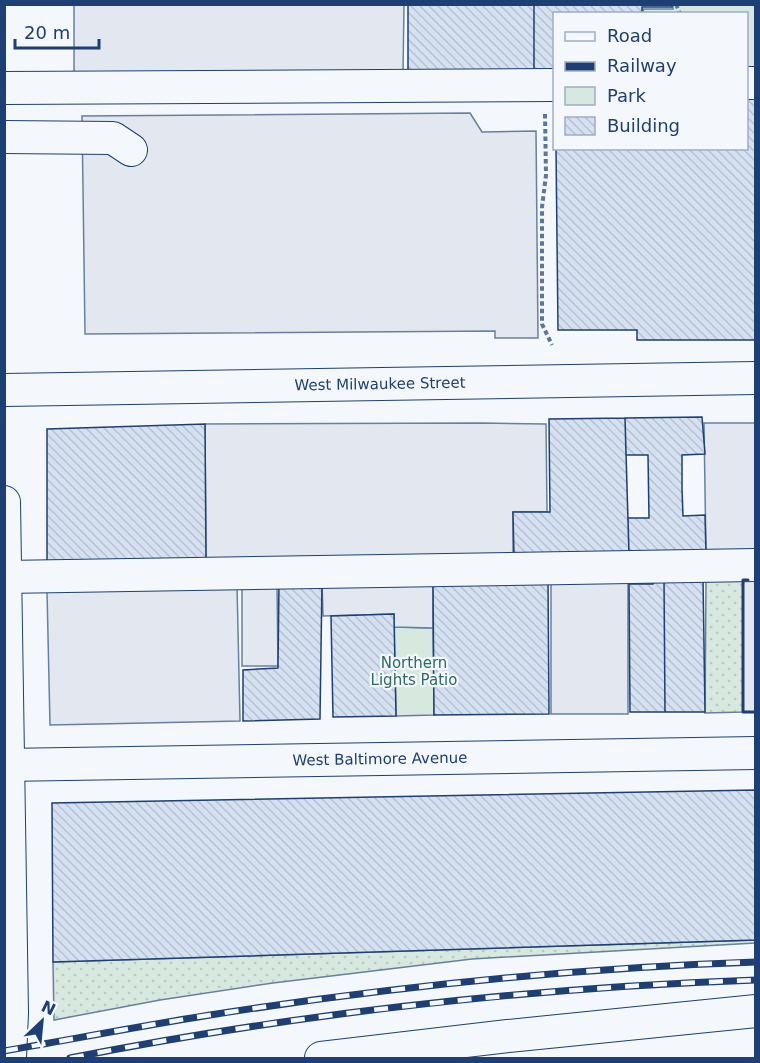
<svg xmlns="http://www.w3.org/2000/svg" width="760" height="1063" font-family="'DejaVu Sans',sans-serif">
  <style>
    .grass { fill: url(#grass-dots); stroke: #687fa3; stroke-width: 1.5 }
    .park { fill: #d7e8df; stroke: #687fa3; stroke-width: 1.5 }
    .parking { fill: #e3e8f0; stroke: #687fa3; stroke-width: 1.5 }
    .building { fill: url(#building-back-hatch); stroke: #1d3f73; stroke-width: 1.5 }
    .lines { fill: none; stroke-linecap: round; stroke-linejoin: round }
    .minor-casing { stroke: #1d3f73; stroke-width: 34 }
    .path { stroke: #5e769c; stroke-width: 4; stroke-dasharray: 4.5 3; stroke-linecap: butt }
    .minor { stroke: #f4f7fb; stroke-width: 32 }
    .rail-casing { stroke: #1d3f73; stroke-width: 7 }
    .rail { stroke: #f4f7fb; stroke-width: 4.5; stroke-dasharray: 14; stroke-linecap: butt }
    .wall { stroke: #1d3f73; stroke-width: 3 }
    .labels { text-anchor: middle; stroke-width: 4.5; stroke-linejoin: round; paint-order: stroke }
    .street-label { font-size: 15px; fill: #1d3f73; stroke: #f4f7fb }
    .park-label { font-size: 15px; fill: #2c6c60; stroke: #f4f7fb }
  </style>
  <defs>
    <pattern id="grass-dots" width="8" height="8" patternUnits="userSpaceOnUse" patternTransform="scale(1.5)"><rect width="8" height="8" fill="#d7e8df"/><path d="M2 2h.1M6 6h.1" fill="none" stroke="#b8c8c3" stroke-width="1.8" stroke-linecap="round"/></pattern>
    <pattern id="building-back-hatch" width="6" height="6" patternUnits="userSpaceOnUse" patternTransform="scale(1.5)"><rect width="6" height="6" fill="#d5e0f0"/><path d="M-1 5l2 2M0 0l6 6M5-1l2 2" fill="none" stroke="#b6c1d1"/></pattern>
  </defs>
  <rect width="100%" height="100%" fill="#f4f7fb"/>
  <!-- grass -->
  <path class="grass" d="M 706,580 L 743,580 L 743,712 L 705,713 Z
    M 756,940 L 755,943 L 472,959 L 273,983 L 160,1000 L 54,1020 L 53,962 Z"/>
  <!-- park -->
  <path class="park" d="M 673,4 L 755,5 L 755,69 L 747,69 L 746,14 L 644,14 L 643,9 L 673,9 Z
    M 394,627 L 433,628 L 434,715 L 396,716 Z"/>
  <!-- parking -->
  <path class="parking" d="M 74,5 L 404,5 L 403,73 L 74,74 Z
    M 470,113 L 482,132 L 536,131 L 538,338 L 495,338 L 495,331 L 85,334 L 82,116 Z
    M 482,423 L 546,424 L 547,512 L 513,512 L 513,558 L 206,561 L 205,424 Z
    M 704,423 L 755,423 L 755,553 L 706,554 Z
    M 551,577 L 628,577 L 628,714 L 551,714 Z
    M 433,580 L 433,628 L 394,627 L 394,614 L 323,616 L 322,582 Z
    M 743,580 L 755,580 L 755,712 L 743,712 Z
    M 242,584 L 277,584 L 278,666 L 242,666 Z
    M 237,585 L 240,721 L 50,725 L 47,591 Z"/>
  <!-- building -->
  <path class="building" d="M 408,4 L 534,4 L 534,74 L 408,74 Z
    M 534,4 L 672,4 L 672,7 L 642,7 L 642,14 L 554,14 L 554,74 L 534,74 Z
    M 746,96 L 756,96 L 756,340 L 637,340 L 637,330 L 558,330 L 556,148 L 746,148 Z
    M 702,417 L 705,454 L 682,455 L 682,489 L 683,516 L 705,515 L 706,554 L 629,555 L 628,518 L 649,518 L 648,455 L 626,455 L 625,418 Z
    M 625,418 L 629,555 L 514,558 L 513,512 L 550,512 L 549,419 Z
    M 205,424 L 206,561 L 47,565 L 47,429 Z
    M 653,578 L 664,578 L 665,712 L 630,712 L 629,584 L 653,584 Z
    M 664,578 L 703,578 L 705,712 L 665,712 Z
    M 433,580 L 548,580 L 549,714 L 434,715 Z
    M 279,582 L 322,582 L 320,719 L 243,721 L 243,670 L 278,668 Z
    M 394,614 L 396,716 L 333,717 L 331,616 Z
    M 756,790 L 756,940 L 53,962 L 52,803 Z"/>
  <g class="lines">
    <defs>
      <g id="minor">
        <path d="M 746,83 L 756,83"/>
        <path d="M 4,88 L 554,85"/>
        <path d="M 4,137 L 113,138 L 131,150"/>
        <path id="s1" d="M 4,390 L 756,378"/>
        <path d="M 4,502 L 12,1013 L 10,1058"/>
        <path d="M 4,577 L 756,565"/>
        <path id="s2" d="M 4,765 L 756,753"/>
        <path d="M 321,1058 L 508,1036 L 756,1011"/>
      </g>
    </defs>
    <!-- minor casing -->
    <use href="#minor" class="minor-casing"/>
    <!-- path -->
    <path class="path" d="M 676,4 L 680,14
      M 545,114 L 546,175 L 542,207 L 542,324 L 552,345"/>
    <!-- minor -->
    <use href="#minor" class="minor"/>
    <defs>
      <path id="rail" d="M 4,1051 C 73,1039 141,1026 210,1015 C 390,987 573,968 756,962
        M 70,1058 C 295,1014 526,988 756,980"/>
    </defs>
    <!-- rail casing -->
    <use href="#rail" class="rail-casing"/>
    <!-- rail -->
    <use href="#rail" class="rail"/>
    <!-- wall -->
    <path class="wall" d="M 748,580 L 743,580 L 743,712 L 756,712"/>
  </g>
  <g class="labels">
    <!-- street labels -->
    <g class="street-label">
      <text dy="5" stroke="none"><textPath href="#s1" startOffset="376">West Milwaukee Street</textPath></text>
      <text dy="5" stroke="none"><textPath href="#s2" startOffset="376">West Baltimore Avenue</textPath></text>
    </g>
    <!-- park labels -->
    <g class="park-label">
      <text x="414" y="668">Northern<tspan x="414" dy="17">Lights Patio</tspan></text>
    </g>
  </g>
  <!-- border -->
  <rect width="760" height="1063" fill="none" stroke="#1d3f73" stroke-width="12"/>
  <!-- legend -->
  <rect x="553" y="12" width="195" height="138" fill="#f4f7fb" stroke="#9eadc5" stroke-width="1.5"/>
  <rect x="565" y="32" width="30" height="9" fill="#f4f7fb" stroke="#9eadc5" stroke-width="1.5"/>
  <text x="607" y="42" font-size="18" fill="#1d3f73">Road</text>
  <rect x="565" y="62" width="30" height="9" fill="#1d3f73" stroke="#9eadc5" stroke-width="1.5"/>
  <text x="607" y="72" font-size="18" fill="#1d3f73">Railway</text>
  <rect x="565" y="87" width="30" height="18" fill="#d7e8df" stroke="#9eadc5" stroke-width="1.5"/>
  <text x="607" y="102" font-size="18" fill="#1d3f73">Park</text>
  <rect x="565" y="117" width="30" height="18" fill="url(#building-back-hatch)" stroke="#9eadc5" stroke-width="1.5"/>
  <text x="607" y="132" font-size="18" fill="#1d3f73">Building</text>
  <!-- north arrow -->
  <g transform="translate(42 1021) rotate(26)" stroke="#f4f7fb" stroke-width="4.5" paint-order="stroke">
  <path d="M0-4.5L10 22L0 15L-10 22Z" fill="#1d3f73"/>
  <text y="-9" font-size="16" font-weight="bold" text-anchor="middle" fill="#1d3f73">N</text>
  </g>
  <!-- scale -->
  <path d="M15 39v9h84v-9" fill="none" stroke="#1d3f73" stroke-width="3"/>
  <text x="24" y="39" font-size="18" fill="#1d3f73" stroke="#f4f7fb" stroke-width="4.5" paint-order="stroke">20 m</text>
</svg>
